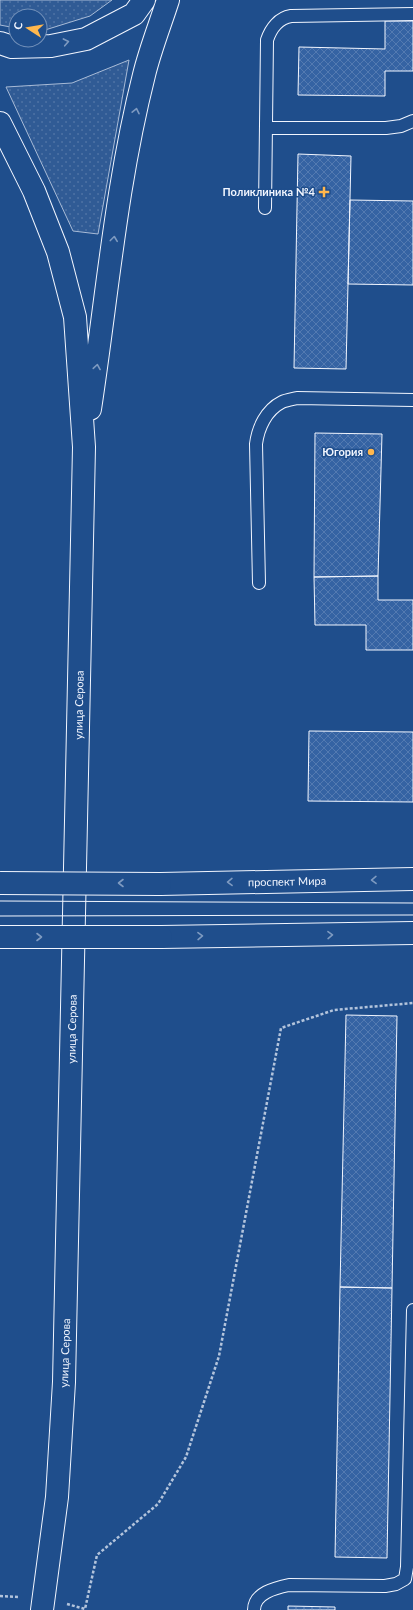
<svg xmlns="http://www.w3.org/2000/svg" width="413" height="1610" font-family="Lato,sans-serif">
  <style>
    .grass { fill: url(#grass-dots); stroke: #a8bbd7 }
    .building { fill: url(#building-cross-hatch); stroke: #f2f6ff }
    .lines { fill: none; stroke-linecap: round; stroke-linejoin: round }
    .service-casing { stroke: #f2f6ff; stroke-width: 14 }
    .secondary-casing { stroke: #f2f6ff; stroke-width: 24 }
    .primary-casing { stroke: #f2f6ff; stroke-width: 24 }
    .path { stroke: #b3c4dc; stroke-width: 2.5; stroke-dasharray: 3 2; stroke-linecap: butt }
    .service { stroke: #1f4e8c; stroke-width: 12 }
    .secondary { stroke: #1f4e8c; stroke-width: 22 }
    .primary { stroke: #1f4e8c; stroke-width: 22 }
    .tram { stroke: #f2f6ff; stroke-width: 1 }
    .secondary-bridge-casing { stroke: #f2f6ff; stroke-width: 24; stroke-linecap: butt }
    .secondary-bridge { stroke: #1f4e8c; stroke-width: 22 }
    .oneway { stroke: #7e9ac0 }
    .poi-dot { fill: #ffb74d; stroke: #1f4e8c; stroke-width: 1.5 }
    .labels { text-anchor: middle; stroke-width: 3; stroke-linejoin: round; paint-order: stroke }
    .poi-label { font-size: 11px; font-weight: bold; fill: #f2f6ff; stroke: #1f4e8c; text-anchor: end }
    .street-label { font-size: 11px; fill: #f2f6ff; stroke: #1f4e8c }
  </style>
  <defs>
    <pattern id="grass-dots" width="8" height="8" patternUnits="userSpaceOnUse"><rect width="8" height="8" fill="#305b95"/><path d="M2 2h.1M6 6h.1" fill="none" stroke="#4e73a5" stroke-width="1.8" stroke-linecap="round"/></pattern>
    <pattern id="building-cross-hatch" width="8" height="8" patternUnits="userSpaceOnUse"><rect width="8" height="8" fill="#3563a3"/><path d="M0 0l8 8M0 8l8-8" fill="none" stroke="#537ab1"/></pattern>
  </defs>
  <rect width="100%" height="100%" fill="#1f4e8c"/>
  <!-- grass -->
  <path class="grass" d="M 0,0 L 112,0 L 90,16 L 45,30 L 40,30 L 40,16 L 16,16 L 16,28 L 0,25 Z
    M 129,60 L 98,234 L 73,231 L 6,87 L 72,83 Z"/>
  <!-- building -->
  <path class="building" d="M 385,21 L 413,21 L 413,71 L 385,71 L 385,96 L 298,95 L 299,47 L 385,49 Z
    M 298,154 L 351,156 L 346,369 L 294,368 Z
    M 350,200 L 413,201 L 413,285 L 348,284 Z
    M 315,433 L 382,434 L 378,576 L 314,577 Z
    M 378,576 L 378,600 L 413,600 L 413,650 L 366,650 L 366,625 L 315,625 L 314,577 Z
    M 309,731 L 413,732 L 413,802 L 308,801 Z
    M 346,1015 L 397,1016 L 392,1288 L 340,1287 Z
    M 340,1287 L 392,1288 L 387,1558 L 335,1557 Z
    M 288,1606 L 335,1607 L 335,1610 L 288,1610 Z"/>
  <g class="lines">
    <defs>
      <path id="service" d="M 266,128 L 386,128 L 401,126 L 413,121
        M 265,208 L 267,40 C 271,28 279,18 291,16 L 413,14
        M 259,583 L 256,444 C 258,428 266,410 282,402 C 286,400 293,399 297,398 L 413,400
        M 254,1610 C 254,1593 275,1588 289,1585 L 385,1586 L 396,1584 L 405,1579 L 407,1567 L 413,1310"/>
      <g id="secondary">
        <path id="s1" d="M 160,884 L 413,879"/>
        <path d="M 161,937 L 413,933"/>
      </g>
      <path id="primary" d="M 0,43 L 12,47 L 51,46 L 86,39 L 134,14 L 144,0
        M 0,123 L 34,191 L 58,252 L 75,317 L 84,447 L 64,1382 L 57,1497 L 42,1610
        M 90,409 C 107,298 116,185 144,75 C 150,50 160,25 168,0"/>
    </defs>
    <!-- service casing -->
    <use href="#service" class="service-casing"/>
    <!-- secondary casing -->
    <use href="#secondary" class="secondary-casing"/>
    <!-- primary casing -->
    <use href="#primary" class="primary-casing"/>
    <!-- path -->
    <path class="path" d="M 0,1596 L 19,1597
      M 67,1604 L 85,1609 L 97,1555 L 158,1504 L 186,1457 L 219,1356 L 281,1028 L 334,1010 L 413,1003"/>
    <!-- service -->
    <use href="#service" class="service"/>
    <!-- secondary -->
    <use href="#secondary" class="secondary"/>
    <!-- primary -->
    <use href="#primary" class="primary"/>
    <!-- tram -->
    <path class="tram" d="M 0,901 L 413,903
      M 0,916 L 413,915"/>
    <defs>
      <path id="secondary-bridge" d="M 0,883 L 160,884
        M 0,937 L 161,937"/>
    </defs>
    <!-- secondary-bridge casing -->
    <use href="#secondary-bridge" class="secondary-bridge-casing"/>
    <!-- secondary-bridge -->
    <use href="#secondary-bridge" class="secondary-bridge"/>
  </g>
  <!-- one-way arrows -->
  <defs><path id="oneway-chevron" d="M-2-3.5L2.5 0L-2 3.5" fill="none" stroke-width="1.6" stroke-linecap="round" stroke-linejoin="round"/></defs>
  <g class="oneway">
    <use href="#oneway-chevron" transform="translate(66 42) rotate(-11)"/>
    <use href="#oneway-chevron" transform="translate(136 111) rotate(-78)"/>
    <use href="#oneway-chevron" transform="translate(114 239) rotate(-83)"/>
    <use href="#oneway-chevron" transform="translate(97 367) rotate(-81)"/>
    <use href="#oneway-chevron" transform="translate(374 880) rotate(179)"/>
    <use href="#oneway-chevron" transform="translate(230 882) rotate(179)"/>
    <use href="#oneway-chevron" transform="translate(121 883) rotate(-180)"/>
    <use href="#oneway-chevron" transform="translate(330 935) rotate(-1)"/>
    <use href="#oneway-chevron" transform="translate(200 936) rotate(-1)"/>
    <use href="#oneway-chevron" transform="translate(39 937)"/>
  </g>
  <!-- markers -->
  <g class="poi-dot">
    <path d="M322 186h4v4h4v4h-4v4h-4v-4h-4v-4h4z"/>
    <circle cx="371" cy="452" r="4"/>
  </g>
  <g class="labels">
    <!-- poi labels -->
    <g class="poi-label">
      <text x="315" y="196">Поликлиника №4</text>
      <text x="363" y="456">Югория</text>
    </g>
    <!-- street labels -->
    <g class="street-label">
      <text transform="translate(79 705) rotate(-89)" y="4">улица Серова</text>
      <text dy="4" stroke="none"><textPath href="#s1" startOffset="127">проспект Мира</textPath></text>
      <text transform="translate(72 1029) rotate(-89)" y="4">улица Серова</text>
      <text transform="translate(65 1353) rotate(-88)" y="4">улица Серова</text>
    </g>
  </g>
  <!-- north arrow -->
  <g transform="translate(28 28) rotate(282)"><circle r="19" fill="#1f4e8c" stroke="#7391ba"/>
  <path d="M0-3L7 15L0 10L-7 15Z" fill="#ffb74d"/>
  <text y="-6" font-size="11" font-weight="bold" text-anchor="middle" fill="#f2f6ff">С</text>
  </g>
</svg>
